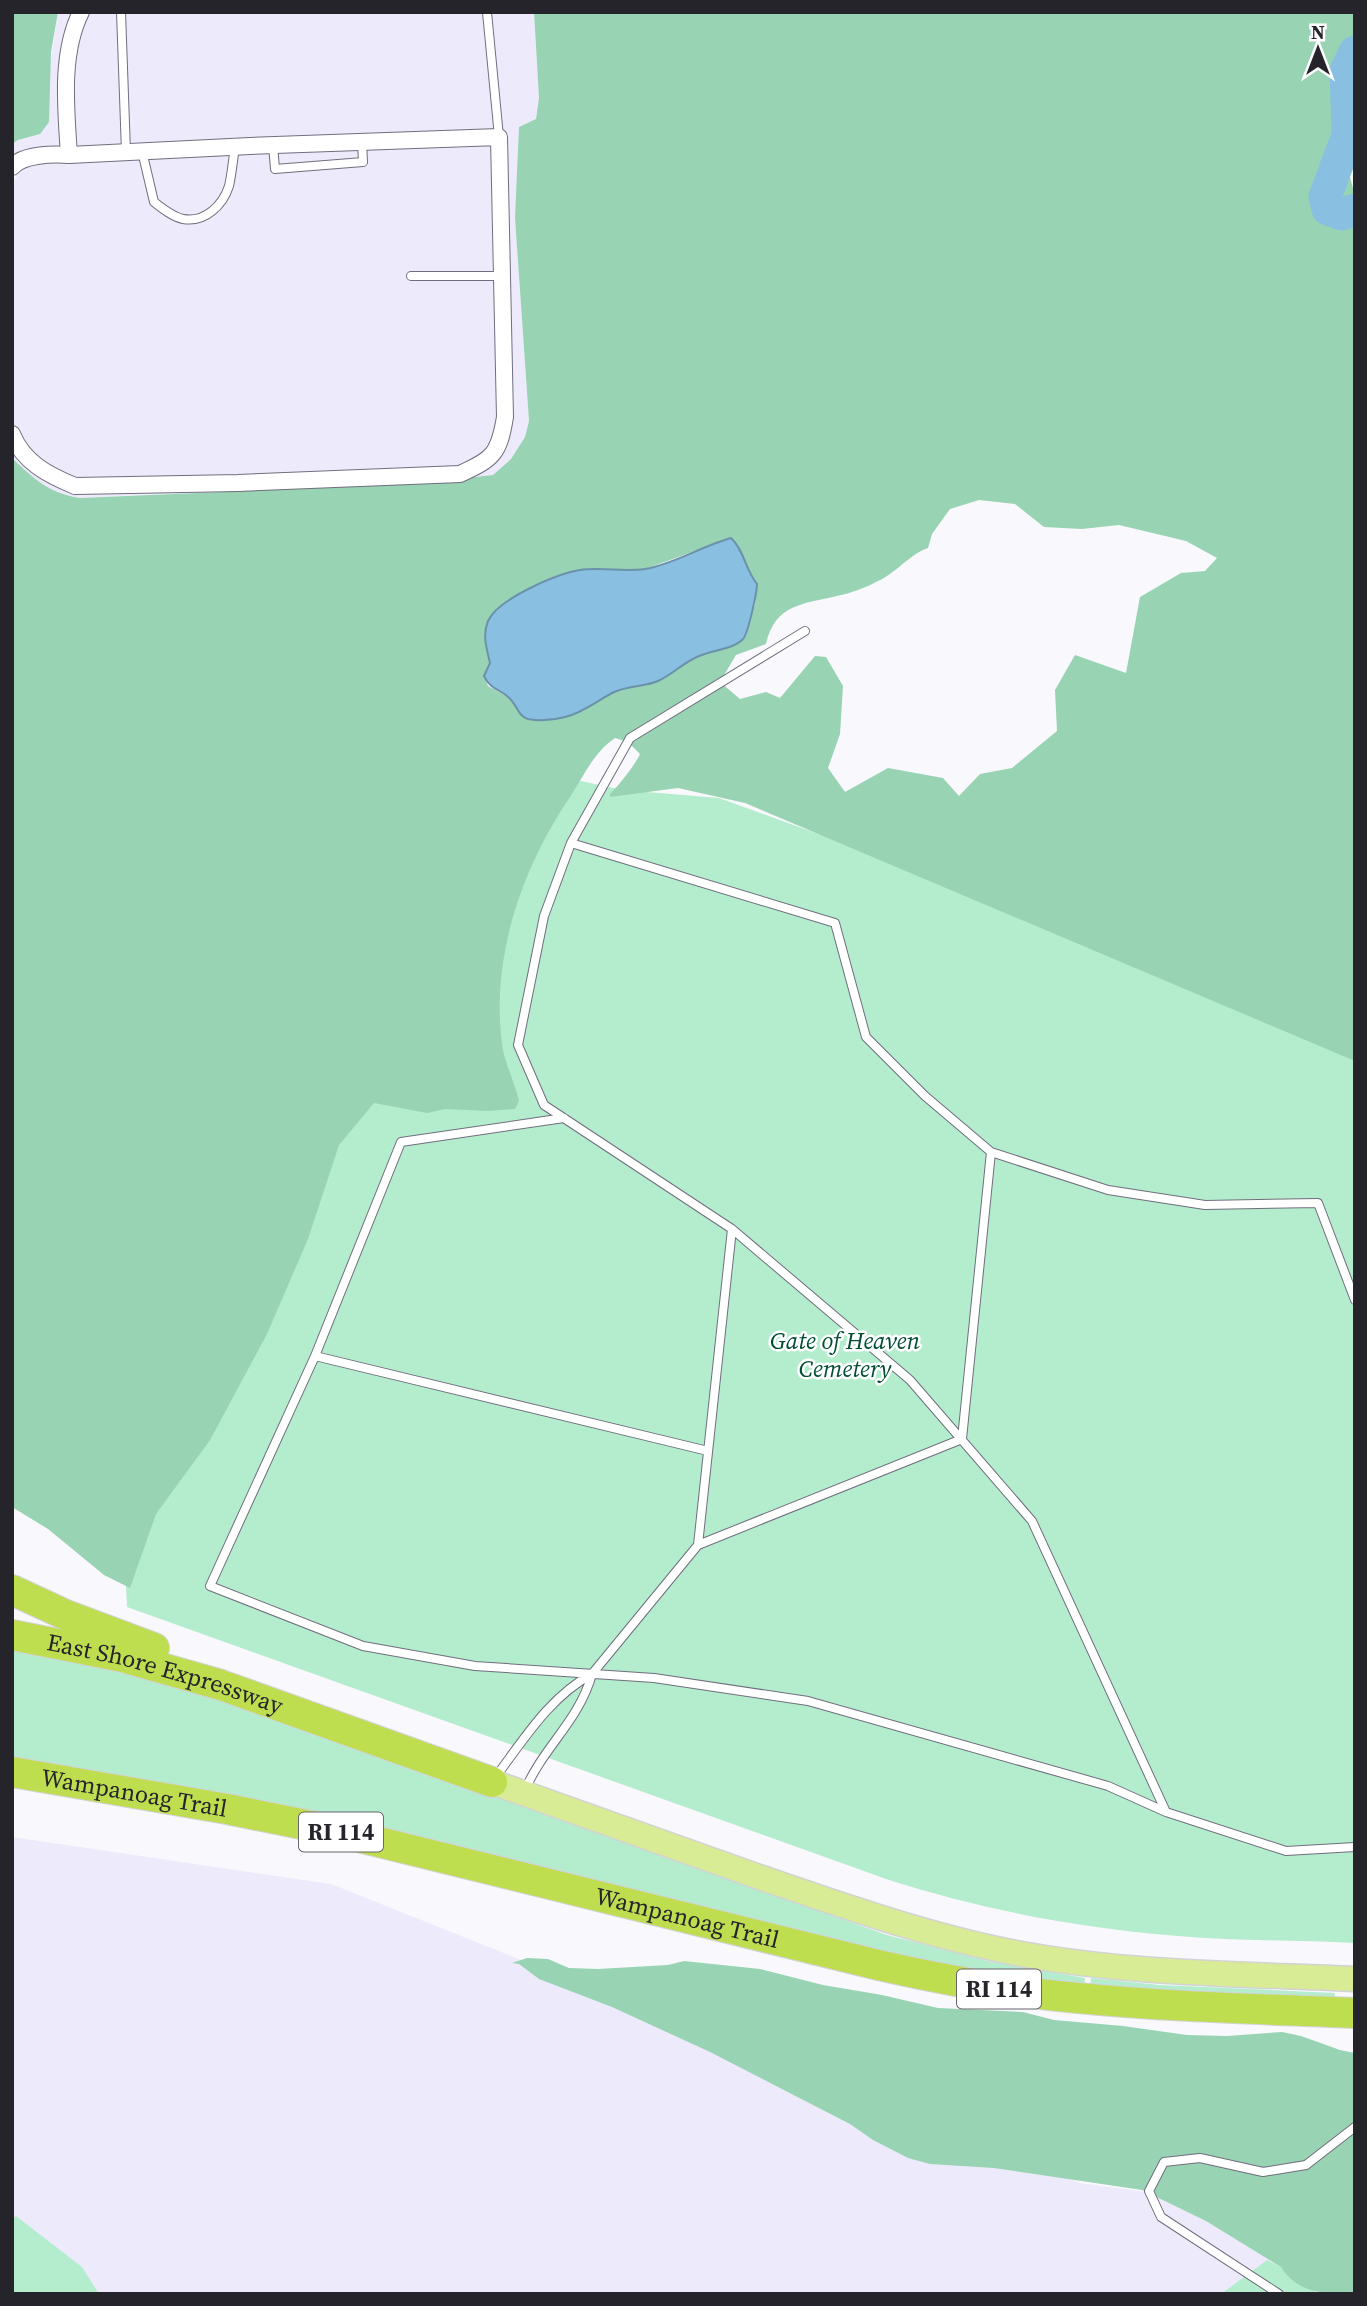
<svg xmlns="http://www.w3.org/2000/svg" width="1367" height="2306" font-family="'Source Serif 4',serif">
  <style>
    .built { fill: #edebfb }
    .green { fill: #b4ecce }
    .forest { fill: #98d3b3; fill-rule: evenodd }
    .water { fill: #89c0e2; stroke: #6b91ab; stroke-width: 2 }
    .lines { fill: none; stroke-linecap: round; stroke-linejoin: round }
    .river { stroke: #89c0e2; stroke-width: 33 }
    .lane-casing { stroke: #706e7e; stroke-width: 10 }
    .street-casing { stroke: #706e7e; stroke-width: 18 }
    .primary-casing { stroke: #d3d3d5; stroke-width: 27 }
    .highway-casing { stroke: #d3d3d5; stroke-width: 32 }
    .lane { stroke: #fff; stroke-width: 8 }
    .street { stroke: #fff; stroke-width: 16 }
    .primary { stroke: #d8eb95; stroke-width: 24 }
    .highway { stroke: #bede4f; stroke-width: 30 }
    .labels { text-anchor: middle; stroke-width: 5; stroke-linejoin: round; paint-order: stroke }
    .shield { fill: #fff; stroke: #66666b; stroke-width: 2 }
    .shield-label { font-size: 23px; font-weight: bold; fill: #25242b }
    .park-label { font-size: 24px; font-style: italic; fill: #004e32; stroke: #fff }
    .street-label { font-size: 24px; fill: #25242b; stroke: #fff }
  </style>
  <rect width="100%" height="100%" fill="#f9f8fc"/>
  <!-- built -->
  <path class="built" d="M 58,12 L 534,12 L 539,98 L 536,119 L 529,123 L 515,218 L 529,421 L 525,437 L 511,459 L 493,475 L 410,484 L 80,498 L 60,495 L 35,481 L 12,458 L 12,179 L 17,179 L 12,161 L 12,144 L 18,140 L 40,134 Z
    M 12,1837 L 331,1884 L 1080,2183 L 1355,2220 L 1355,2294 L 12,2294 Z"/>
  <!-- green -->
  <path class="green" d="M 567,778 L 623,790 L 719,798 L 1168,961 L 1355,1050 L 1355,1943 C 1296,1940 1236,1941 1178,1936 C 1079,1928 983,1910 889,1880 L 127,1607 L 125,1565 L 355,1104 L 532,838 Z
    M 12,1647 L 199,1690 L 887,1935 L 988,1961 L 1085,1978 L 1084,1988 L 942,1967 L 12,1760 Z
    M 1091,1978 L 1160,1985 L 1335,1993 L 1334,2001 L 1090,1988 Z
    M 16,2216 L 82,2267 L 99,2294 L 12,2294 L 12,2219 Z
    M 1267,2260 L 1281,2267 L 1318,2294 L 1221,2294 Z"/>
  <!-- forest -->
  <path class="forest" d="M 12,12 L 58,12 L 51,52 L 49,122 L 40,134 L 18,140 L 12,144 Z
    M 534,12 L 1355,12 L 1355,58 L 1346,83 L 1341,122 L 1343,152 L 1355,195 L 1355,1061 L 745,803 L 678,788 L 610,797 L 610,794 C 619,785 635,765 640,754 L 628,742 L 615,738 C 594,752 583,777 570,797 C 521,869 489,962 503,1050 C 507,1068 515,1084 519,1101 L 515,1109 L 487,1111 L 445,1109 L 427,1113 L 374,1103 L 339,1145 L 308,1239 L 267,1334 L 210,1440 L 156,1514 L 130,1588 L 104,1575 L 48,1529 L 12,1507 L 12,458 C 35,480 49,493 80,498 L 410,484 L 493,475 L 511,459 L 525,437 L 529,421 L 515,218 L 519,127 L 536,119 L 539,98 ZM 979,500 L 1015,504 L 1044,527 L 1082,529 L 1119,525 L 1186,541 L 1217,558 L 1205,571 L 1181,573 L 1140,597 L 1126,673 L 1075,655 L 1055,690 L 1057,731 L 1012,768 L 980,774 L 959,796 L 943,778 L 888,768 L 845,792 L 828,768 L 840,734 L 843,686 L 826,657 L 815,656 L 780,698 L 766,692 L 740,699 L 720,682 L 736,655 L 766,644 C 775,604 803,604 837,596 C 851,593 865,588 878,581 C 896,573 910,554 928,548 L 932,534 L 950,509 ZM 731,538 C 742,553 745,570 757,584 L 755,605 L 750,612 L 746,636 L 740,642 L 702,654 L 683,663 L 657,682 L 631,686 L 614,692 L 581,711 L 565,717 L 552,720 L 527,719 L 521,715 L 510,698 L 488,686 L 484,676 L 536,586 L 580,570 L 645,569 Z
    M 527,1958 L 548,1959 L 569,1968 L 598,1969 L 668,1965 L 684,1961 L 760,1969 L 823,1985 L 882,1995 L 938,2008 L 1023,2012 L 1054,2020 L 1123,2026 L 1187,2035 L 1227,2036 L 1282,2032 L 1301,2036 L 1340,2050 L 1355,2053 L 1355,2294 C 1326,2294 1298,2294 1281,2267 L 1206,2221 L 1142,2190 L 994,2168 L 930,2164 L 908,2158 L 873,2140 L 850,2124 L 710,2052 L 612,2007 L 539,1979 L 519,1964 L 512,1963 Z"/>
  <!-- water -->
  <path class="water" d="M 731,538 C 744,550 745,569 757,584 C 757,592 748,634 743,639 C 734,649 712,650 699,656 C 684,662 673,674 658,681 C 645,687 627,685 612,693 C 597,701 582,713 565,717 C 554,720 539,721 528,719 C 519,717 517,706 511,700 C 502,689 491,691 484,676 L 490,663 C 487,650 482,635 488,621 C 498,599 556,574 580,570 C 601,567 624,572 645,569 C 674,564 702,546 731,538 Z"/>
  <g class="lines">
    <!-- river -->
    <path class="river" d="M 1355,52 L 1346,71 L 1348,135 L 1325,197 L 1328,209 L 1342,214 L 1355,210"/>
    <defs>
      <path id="lane" d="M 121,12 L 126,152
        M 487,12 L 499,137
        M 273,145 L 275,169 L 363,162 L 362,142
        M 142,151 L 154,202 C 163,209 173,217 183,219 C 205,223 223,205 229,186 C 232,173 233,159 235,147
        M 411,276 L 502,276
        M 571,843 L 835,923 L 866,1037 L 925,1096 L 991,1152 L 1108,1190 L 1205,1205 L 1318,1203 L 1355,1300
        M 564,1118 L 401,1142 L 315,1356 L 210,1586 L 363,1646 L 475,1666 L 654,1678 L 808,1701 L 1108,1786 L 1166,1812 L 1286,1851 L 1355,1847
        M 732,1229 L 910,1380 L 1032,1521 L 1166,1812
        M 315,1356 L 708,1451
        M 698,1545 L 962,1439 L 991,1152
        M 592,1674 L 698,1545 L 732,1229 L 544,1105 L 518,1045 L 544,916 L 571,843 L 630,738 L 805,631
        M 494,1779 C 523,1741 549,1697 592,1674 C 579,1721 544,1746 525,1790
        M 1279,2294 L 1161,2217 L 1149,2191 L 1164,2162 L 1200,2158 L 1263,2172 L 1306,2165 L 1355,2127"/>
      <path id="street" d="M 69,155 C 66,109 60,54 81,12
        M 12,167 C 23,154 53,154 69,155 L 250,146 L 499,137 L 505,417 C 499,454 493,459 460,474 L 238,483 L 75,486 C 48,475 23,462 12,434"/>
      <path id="primary" d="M 492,1782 C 582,1814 672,1846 762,1878 C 844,1906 926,1935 1011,1952 C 1124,1974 1240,1974 1355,1979"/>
      <g id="highway">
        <path d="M 12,1590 L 66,1615 L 154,1648"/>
        <path id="s1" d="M 12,1635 L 123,1657 L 221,1685 L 492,1782"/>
        <path id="s2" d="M 12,1772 L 227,1809 L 326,1829 L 878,1965 C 944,1980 1010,1992 1078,1998 C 1170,2007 1262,2009 1355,2013"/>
      </g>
    </defs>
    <!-- lane casing -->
    <use href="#lane" class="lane-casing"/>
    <!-- street casing -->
    <use href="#street" class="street-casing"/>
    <!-- primary casing -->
    <use href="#primary" class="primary-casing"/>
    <!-- highway casing -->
    <use href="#highway" class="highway-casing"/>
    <!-- lane -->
    <use href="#lane" class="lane"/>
    <!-- street -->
    <use href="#street" class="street"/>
    <!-- primary -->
    <use href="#primary" class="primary"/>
    <!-- highway -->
    <use href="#highway" class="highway"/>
  </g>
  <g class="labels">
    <!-- shield labels -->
    <g class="shield">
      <rect x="299" y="1812.5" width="84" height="39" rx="5"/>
      <rect x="957" y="1969.5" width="84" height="39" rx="5"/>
    </g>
    <g class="shield-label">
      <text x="341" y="1840">RI 114</text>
      <text x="999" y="1997">RI 114</text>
    </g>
    <!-- park labels -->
    <g class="park-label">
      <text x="845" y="1349">Gate of Heaven<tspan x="845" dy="28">Cemetery</tspan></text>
    </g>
    <!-- street labels -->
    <g class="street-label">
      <text dy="8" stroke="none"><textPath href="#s1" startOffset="158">East Shore Expressway</textPath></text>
      <text dy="8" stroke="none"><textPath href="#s2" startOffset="124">Wampanoag Trail</textPath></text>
      <text dy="8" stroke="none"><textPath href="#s2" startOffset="691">Wampanoag Trail</textPath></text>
    </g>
  </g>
  <!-- border -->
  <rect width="1367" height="2306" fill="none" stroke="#25242b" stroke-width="28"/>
  <!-- north arrow -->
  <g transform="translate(1318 49)" stroke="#ffffff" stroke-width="5" paint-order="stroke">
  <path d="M0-5L12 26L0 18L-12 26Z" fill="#25242b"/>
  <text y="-10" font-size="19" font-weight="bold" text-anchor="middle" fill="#25242b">N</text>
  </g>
</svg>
